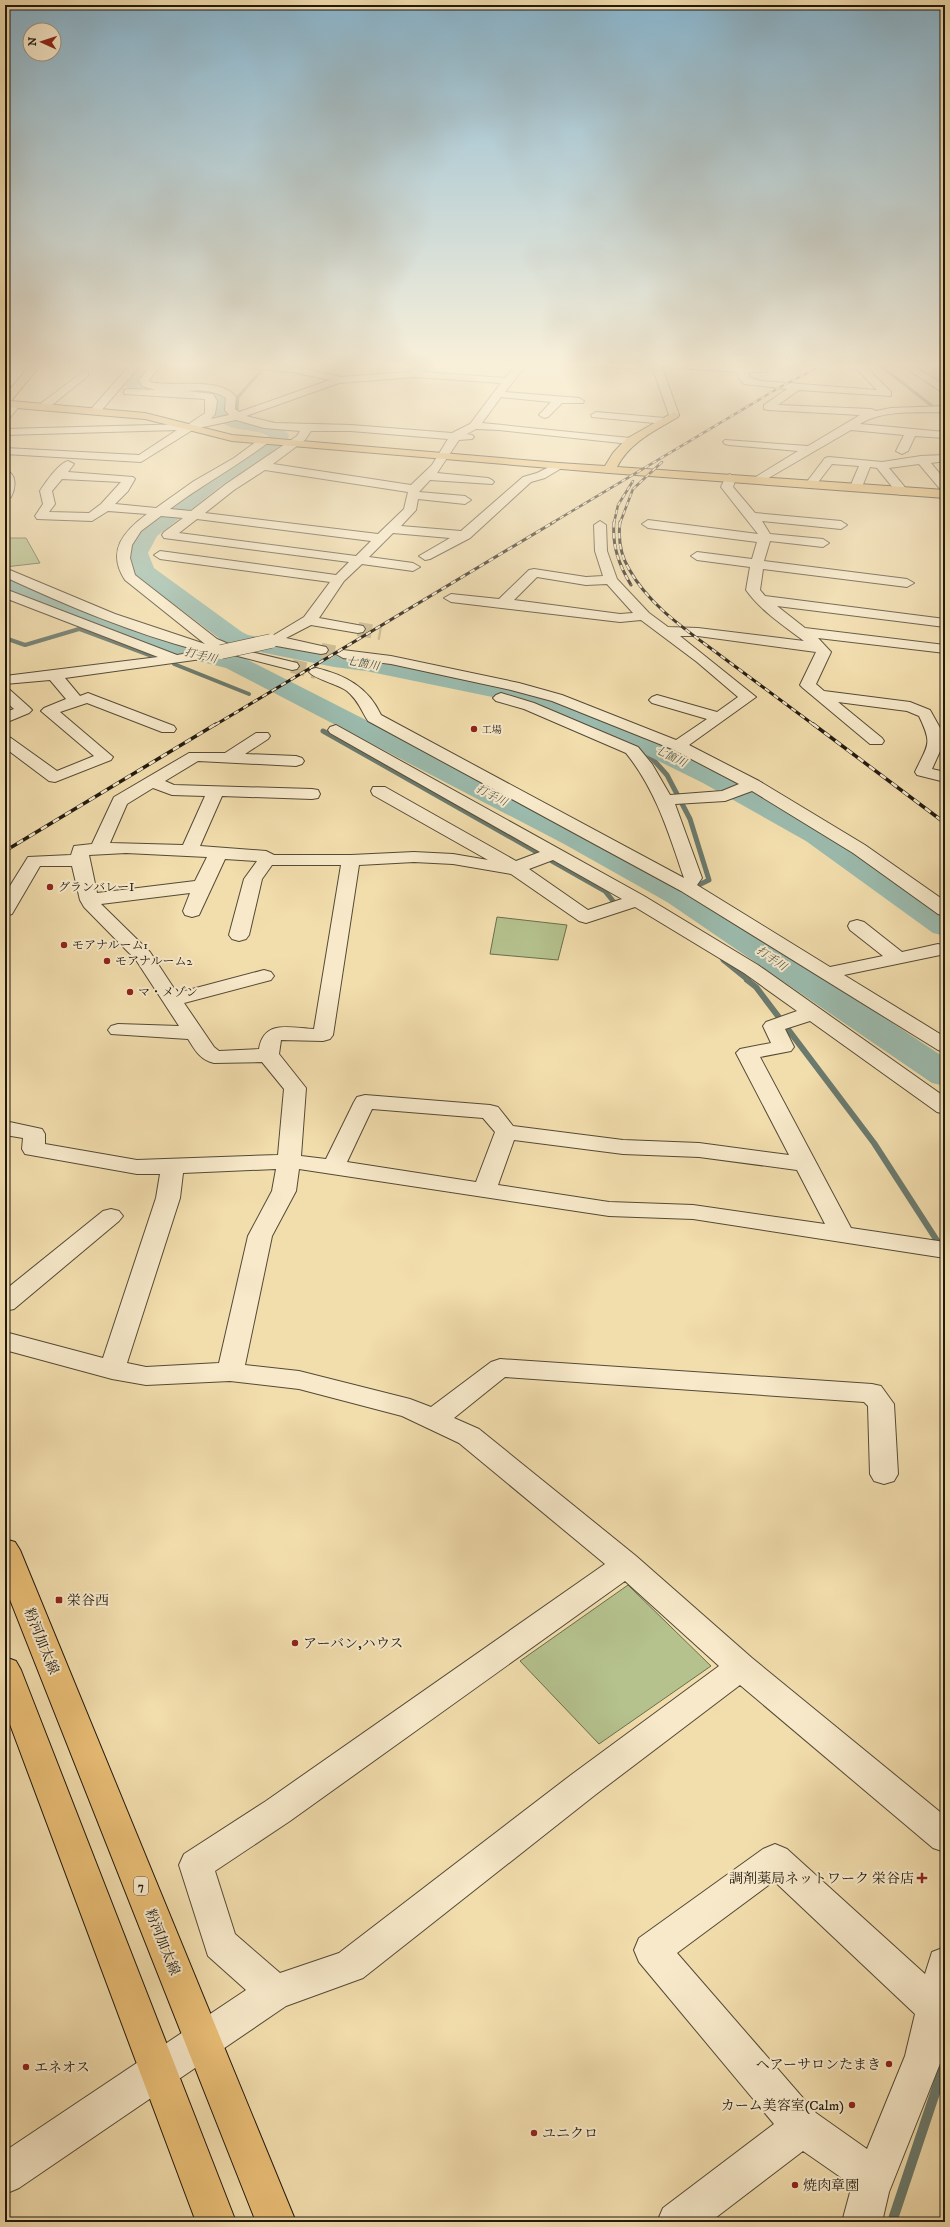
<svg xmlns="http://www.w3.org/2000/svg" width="950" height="2227" font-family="'IM FELL DW Pica','Noto Serif JP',serif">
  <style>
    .green { fill: #b5c28e; stroke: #6a6e4e }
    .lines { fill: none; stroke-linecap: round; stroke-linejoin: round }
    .stream-far4 { stroke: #6a7a6e; stroke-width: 3 }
    .stream-far3 { stroke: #6a7a6e; stroke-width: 4 }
    .stream-far2 { stroke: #6a7a6e; stroke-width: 5 }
    .stream-far1 { stroke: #6a7a6e; stroke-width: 6 }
    .stream { stroke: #6a7a6e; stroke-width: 10 }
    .river { fill: #9bbbae; fill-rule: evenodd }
    .minor-tunnel { stroke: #c8b68d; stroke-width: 14; stroke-dasharray: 14 7; stroke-linecap: butt }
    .minor-casing { stroke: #544a36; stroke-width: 2 }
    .major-casing { stroke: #20190f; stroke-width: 2 }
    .minor { fill: #f7e9ca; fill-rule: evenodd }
    .major { fill: #e9be76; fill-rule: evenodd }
    .rail-far2-casing { stroke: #20190f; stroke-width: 2.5 }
    .rail-far1-casing { stroke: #20190f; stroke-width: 3 }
    .rail-casing { stroke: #20190f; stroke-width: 3.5 }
    .rail-far2 { stroke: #f7e9ca; stroke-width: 1.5; stroke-dasharray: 4.5; stroke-linecap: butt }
    .rail-far1 { stroke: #f7e9ca; stroke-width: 2; stroke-dasharray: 5.5; stroke-linecap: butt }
    .rail { stroke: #f7e9ca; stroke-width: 2.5; stroke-dasharray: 7; stroke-linecap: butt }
    .minor-bridge-casing { stroke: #544a36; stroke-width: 15; stroke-linecap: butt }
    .minor-bridge { stroke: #f7e9ca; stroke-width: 14 }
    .poi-dot { fill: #8f2418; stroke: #f7e9ca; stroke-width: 1.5 }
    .labels { text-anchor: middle; stroke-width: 4; stroke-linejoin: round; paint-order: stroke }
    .far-poi-label { font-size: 10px; fill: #20190f; stroke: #f7e9ca; text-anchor: start }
    .far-water-label { font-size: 11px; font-style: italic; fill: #4b5247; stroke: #f7e9ca }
    .shield { fill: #f7e9ca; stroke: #605747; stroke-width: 1 }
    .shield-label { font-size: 11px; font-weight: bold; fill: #20190f }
    .poi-label { font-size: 12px; fill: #20190f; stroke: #f7e9ca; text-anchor: start }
    .near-poi-label { font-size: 14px; fill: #20190f; stroke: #f7e9ca; text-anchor: start }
    .near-street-label { font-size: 14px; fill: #20190f; stroke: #f7e9ca }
  </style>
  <rect width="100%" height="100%" fill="#f2ddad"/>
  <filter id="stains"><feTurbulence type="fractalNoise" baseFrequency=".005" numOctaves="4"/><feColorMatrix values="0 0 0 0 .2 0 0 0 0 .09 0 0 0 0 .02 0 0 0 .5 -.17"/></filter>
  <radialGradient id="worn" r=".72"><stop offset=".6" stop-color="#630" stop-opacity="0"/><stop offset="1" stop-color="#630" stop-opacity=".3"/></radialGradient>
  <!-- green -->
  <path class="green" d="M 5,538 L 26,538 L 40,563 L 5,567 Z
    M 497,917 L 567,925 L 558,960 L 490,954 Z
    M 628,1585 L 711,1666 L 599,1744 L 520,1661 Z"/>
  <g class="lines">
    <!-- stream-far4 -->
    <path class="stream-far4" d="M 877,363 L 945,416
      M 237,410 L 238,397 L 268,363
      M 223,415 L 229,414"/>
    <!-- stream-far3 -->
    <path class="stream-far3" d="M 5,638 L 25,645 L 79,629 L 162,660
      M 174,664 L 249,694"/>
    <!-- stream-far2 -->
    <path class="stream-far2" d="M 323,731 L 535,851
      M 634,738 L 667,775 L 690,819 L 709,880 L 678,895
      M 552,861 L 605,891 L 613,901
      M 723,960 L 749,981"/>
    <!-- stream-far1 -->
    <path class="stream-far1" d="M 747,980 L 756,987 L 874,1143 L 945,1253"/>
    <!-- stream -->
    <path class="stream" d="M 892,2222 L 945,2063"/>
    <!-- river -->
    <path class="river" d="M 136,363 L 153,363 L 142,379 C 156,396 204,379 224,391 C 227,393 230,398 232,401 L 229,411 C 244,428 276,416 289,435 L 287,441 L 254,466 L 221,486 L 157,536 L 148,553 L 154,568 L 242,632 L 248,635 C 313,647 378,658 443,671 C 468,676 494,680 518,687 C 626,718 729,771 826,828 C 867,852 906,883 945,911 L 945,936 L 933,933 L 806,841 L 703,783 L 624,744 L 531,708 L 502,699 L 366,671 L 334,667 L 241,648 L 224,642 L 136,576 L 126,553 L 140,527 L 207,478 L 240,458 L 269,436 C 246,425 228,436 211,411 L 214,401 L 212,399 C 188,394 139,405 123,382 Z
      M 5,575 L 165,638 L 244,658 L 586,832 L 689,888 L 945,1058 L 945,1086 L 932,1083 L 667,902 L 564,844 L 226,668 L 147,648 L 16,597 L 5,591 Z"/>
    <!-- minor-tunnel -->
    <path class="minor-tunnel" d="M 358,629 L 381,633
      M 321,650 L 343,654
      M 292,666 L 316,672"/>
    <defs>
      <path id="minor" d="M 132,363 L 142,363 L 100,412 L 92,412 L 92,408 Z
        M 153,363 L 163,363 L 149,380 L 150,382 C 174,388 220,376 236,397 L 235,409 L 239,412 L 330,380 L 292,372 L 229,366 L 224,363 L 260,363 L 292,366 L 341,377 L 409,372 L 422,363 L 434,363 L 423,372 L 505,378 L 518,363 L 528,363 L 505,392 L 579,398 L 584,401 L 583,403 L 562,403 L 548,417 L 544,418 L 539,415 L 551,402 L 501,397 L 482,423 L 630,438 L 636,441 L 630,444 L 499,430 L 476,429 L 467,434 L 472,435 L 474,437 L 472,439 L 459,440 L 437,473 L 488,478 L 492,480 L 494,482 L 492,484 L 430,480 L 419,492 L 465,496 L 471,500 L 465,504 L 418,499 L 416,510 L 401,526 L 461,531 L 523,477 L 537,473 L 555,464 L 563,464 L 565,466 L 545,478 L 531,482 L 470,538 L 430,559 L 425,560 L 419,556 L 450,538 L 393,533 L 369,557 L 413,563 L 420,567 L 413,571 L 362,564 L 344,581 L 319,618 L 363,626 L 365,629 L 363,632 L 358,633 L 311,625 L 286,638 L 326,647 L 328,650 L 326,653 L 321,654 L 271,645 L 264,641 L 304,617 L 330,582 L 160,559 L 154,555 L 160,551 L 336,575 L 349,562 L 164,538 L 162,535 L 164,532 L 183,518 L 161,516 L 141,531 L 132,545 L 130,558 L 135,575 L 217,639 L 243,650 L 297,663 L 299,666 L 297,669 L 292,670 L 226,653 L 216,657 L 65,678 L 80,696 L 88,693 L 93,695 L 174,726 L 176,729 L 174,732 L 162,732 L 87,703 L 60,712 L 113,757 L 111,760 L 55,782 L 49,781 L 5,748 L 5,736 L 11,738 L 57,771 L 94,756 L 41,711 L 44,708 L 66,699 L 50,680 L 5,684 L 5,676 L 158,657 L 5,598 L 5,589 L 177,655 L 200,651 C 132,633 68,606 5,577 L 5,568 L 115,614 L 205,644 L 125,580 C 106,551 124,531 147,514 L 108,511 L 92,521 L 37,519 L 35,516 L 43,504 L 40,491 C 45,483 59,463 68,461 L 74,464 L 68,472 L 133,477 L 135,479 L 128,491 L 115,504 L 156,508 L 194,481 L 234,458 L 261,438 L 269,438 L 271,440 L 269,442 C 237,466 202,485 170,509 L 191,511 L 226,484 L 297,436 L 300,431 L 264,428 L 236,420 L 194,429 L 141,462 L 5,454 L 5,448 L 139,455 L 177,430 L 5,435 L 5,429 L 189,424 L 205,413 L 205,399 L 124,394 L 124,390 L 128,389 L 156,390 L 142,386 L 139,380 ZM 415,377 L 501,383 L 470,424 L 452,433 L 351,425 L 275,423 L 246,416 L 339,383 ZM 187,391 C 201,390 214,390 226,398 L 225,410 L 229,415 L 211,419 L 215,414 L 217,401 L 213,394 ZM 311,431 L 351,431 L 448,439 L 432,465 L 411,485 L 273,464 L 305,440 ZM 265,470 L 408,492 L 404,509 L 378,534 L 205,513 L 234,490 ZM 62,479 L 121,482 L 101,504 L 89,513 L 49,512 L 55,504 L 52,491 ZM 197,519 L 371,541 L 356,556 L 179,533 Z
        M 563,363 L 691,363 L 758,367 L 760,363 L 770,363 L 766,372 L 748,372 L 749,377 L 761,381 L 877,390 L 851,363 L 862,363 L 891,392 L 891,396 L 799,390 L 778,405 L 871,409 L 876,411 L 891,408 L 945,406 L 945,412 C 918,413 884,409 860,424 L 945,432 L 945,438 L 915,436 L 908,451 L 902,454 L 896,451 L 904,435 L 851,430 L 758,484 L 754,482 L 752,480 L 754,478 L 798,451 L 729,445 L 725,444 L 723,442 L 725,440 L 808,446 L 860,415 L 768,410 L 764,409 L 764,405 L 787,389 L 744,384 L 739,378 L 738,372 L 662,367 L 679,415 L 674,418 L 669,415 L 653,369 L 568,366 Z
        M 898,363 L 910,363 L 945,386 L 945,394 Z
        M 84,371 L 88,372 L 88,376 L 47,409 L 39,409 L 39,405 Z
        M 15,402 L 20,405 L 9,419 L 5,420 L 5,410 L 11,403 Z
        M 596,412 L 665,418 L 670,421 L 665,424 L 592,417 L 591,415 Z
        M 945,455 L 945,461 L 931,463 L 945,480 L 945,491 L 941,490 L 919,464 L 889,468 L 908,491 L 902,495 L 898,494 L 877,468 L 870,467 L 862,487 L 856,491 L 850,487 L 859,466 L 832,464 L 816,485 L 808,485 L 806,483 L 825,458 L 829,457 L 882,462 L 921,456 Z
        M 5,470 C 17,473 16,488 11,497 L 5,501 Z
        M 730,474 L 736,478 L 733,487 L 755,513 L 841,521 L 847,525 L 841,529 L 762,521 L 770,534 L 823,539 L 829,543 L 823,547 L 770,541 L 764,561 L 907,579 L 914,583 L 907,587 L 763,569 L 760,590 L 765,596 L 945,619 L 945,627 L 777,606 L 805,628 L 945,645 L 945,653 L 818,638 L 831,652 L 816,684 L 824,691 L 910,702 L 930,710 L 944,735 L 945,750 L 941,749 L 932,769 L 945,772 L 945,782 L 917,775 L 915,772 C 928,744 933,745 919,716 L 907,711 L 838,702 L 882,738 L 884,741 L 882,744 L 870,744 L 803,688 L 800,685 L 816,652 L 698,636 L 680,636 L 756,697 L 689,745 L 759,781 L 865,845 L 945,901 L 945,916 L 938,914 L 853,853 L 752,791 L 725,801 L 675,804 L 702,878 L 697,885 L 830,967 L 883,956 L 850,930 L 848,926 L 850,922 L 857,920 L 864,922 L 902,952 L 938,944 L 945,946 L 945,954 L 844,975 L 945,1037 L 945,1052 L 938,1050 L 681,891 L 368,721 C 361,710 358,700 347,691 C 338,684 314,679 309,672 L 311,669 L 316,668 C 345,675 368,687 381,715 L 684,878 C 669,834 656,790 626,753 L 524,709 L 496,701 L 493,698 L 496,695 L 501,693 L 534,703 L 638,747 L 652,764 L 670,795 L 722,791 L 739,784 L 672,749 L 552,701 L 511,690 L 391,664 L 343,658 L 336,654 L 343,650 L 391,656 L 519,683 L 562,695 L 676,740 L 707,719 L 652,703 L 649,700 L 652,697 L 657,695 L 717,712 L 738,697 L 697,662 L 641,620 L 620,622 L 451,602 L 444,598 L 451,594 L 499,599 L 529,570 L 534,569 L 586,577 L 603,576 L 595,551 L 594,525 L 600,521 L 606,525 L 607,551 L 617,579 L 649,613 L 668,627 L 698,628 L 804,641 C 784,626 761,611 746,590 L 750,567 L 697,560 L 691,556 L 697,552 L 752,559 L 757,542 L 648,528 L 642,524 L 648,520 L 758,534 L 721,487 L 726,476 ZM 537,577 L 586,585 L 607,584 L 633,613 L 620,614 L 514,600 Z
        M 5,688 L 10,690 L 29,707 L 32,710 L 29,713 L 5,723 L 5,712 L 14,709 L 5,701 Z
        M 336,725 L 644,896 L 758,965 L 945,1097 L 945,1114 L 937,1112 L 810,1021 L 785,1029 L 794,1047 L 791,1051 L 760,1057 L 851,1228 L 945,1242 L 945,1258 L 693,1219 L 609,1216 L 299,1169 L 296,1191 L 272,1236 L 245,1365 L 299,1371 L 410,1399 L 431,1407 L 491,1362 L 500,1359 L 872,1384 L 881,1386 L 894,1404 L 898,1474 L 894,1481 L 884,1484 L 874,1481 L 870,1474 L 868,1406 L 864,1402 L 505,1377 L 454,1418 L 479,1429 L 636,1556 L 752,1658 L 945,1816 L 945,1852 L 933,1848 L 740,1685 L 595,1795 L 363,1978 L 286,2006 L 19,2188 L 5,2194 L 5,2151 L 246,1990 L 208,1956 L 179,1865 L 184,1854 L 266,1801 L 605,1564 L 459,1443 L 402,1416 L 299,1389 L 230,1381 L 146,1385 L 112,1379 L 5,1350 L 5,1332 L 103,1358 L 156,1198 L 160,1174 L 137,1174 L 25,1154 L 22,1149 L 23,1138 L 5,1135 L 5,1121 L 42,1129 L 45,1134 L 45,1144 L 137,1160 L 278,1155 L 284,1089 L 262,1062 L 214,1063 C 200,1060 195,1050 188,1039 L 111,1034 L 108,1030 L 111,1026 L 118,1024 L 179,1026 L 136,960 L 84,907 L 80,900 L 72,866 L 40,866 L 12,914 L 5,916 L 5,894 L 28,857 L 71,855 L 74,846 L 92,844 L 114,797 L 189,753 L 225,753 L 256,733 L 268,733 L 270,736 L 268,739 L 245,754 L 296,756 L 302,758 L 304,761 L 302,764 L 296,766 L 198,761 L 165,781 L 174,785 L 312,789 L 318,790 L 320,794 L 318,798 L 312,799 L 222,796 L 200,846 L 266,851 L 274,855 L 351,855 L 414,852 L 453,854 L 488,860 L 373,795 L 371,791 L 373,787 L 385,787 L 516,861 L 540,852 L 330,733 L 328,730 L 330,727 ZM 153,788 L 172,795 L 205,796 L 183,845 L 110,843 L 127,804 ZM 126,853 L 207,857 L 195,881 L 97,893 L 89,855 ZM 225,859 L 257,861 L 244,879 L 229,935 L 232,939 L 239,941 L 246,939 L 249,935 L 262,879 L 272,865 L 341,865 L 314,1029 C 290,1028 264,1019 259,1049 L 219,1051 L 214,1047 L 184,1003 L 271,980 L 274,976 L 271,972 L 264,970 L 177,993 L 150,952 L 101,904 L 190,893 L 183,911 L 185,915 L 192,917 L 199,915 ZM 553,860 L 622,899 L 588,910 L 529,869 ZM 414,862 L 453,864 L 511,874 L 579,921 L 586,923 L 635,907 L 744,973 L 797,1011 L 766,1022 L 763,1026 L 771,1043 L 740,1049 L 736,1053 L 789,1155 L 699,1143 L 623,1140 L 513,1126 L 498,1107 L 490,1105 L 365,1095 L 357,1097 L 354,1102 L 326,1159 L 301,1156 L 306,1088 L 279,1054 L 281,1040 L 323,1041 L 330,1039 L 333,1035 L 359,865 ZM 372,1109 L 483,1118 L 495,1132 L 476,1182 L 347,1162 ZM 514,1140 L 623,1154 L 699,1157 L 797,1170 L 825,1224 L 693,1205 L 609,1202 L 498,1185 ZM 276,1169 L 272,1191 L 248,1236 L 219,1363 L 146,1367 L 127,1363 L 180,1198 L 183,1173 ZM 625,1581 L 719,1666 L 571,1775 L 339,1953 L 280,1973 L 235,1934 L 215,1871 L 290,1821 Z
        M 111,1209 L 119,1211 L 123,1216 L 119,1221 L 14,1309 L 5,1311 L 5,1290 L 103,1211 Z
        M 775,1844 L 787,1849 L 925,1974 L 932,1952 L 945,1947 L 945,2045 L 943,2056 L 889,2192 L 882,2222 L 842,2222 L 852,2185 L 803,2151 L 710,2222 L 657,2222 L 663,2208 L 774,2124 L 639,1962 L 634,1950 L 639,1938 L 763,1849 ZM 774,1881 L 915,2014 L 905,2056 L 867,2149 L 816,2113 L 677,1953 Z"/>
      <path id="major" d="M 32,363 L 42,363 L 11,401 L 145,413 L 232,435 L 559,463 L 605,466 L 613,453 L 626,439 L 674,412 L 679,415 L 678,417 C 654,431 630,442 617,467 L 945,490 L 945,498 L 609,473 L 232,441 L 145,419 L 5,407 L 5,395 Z
        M 5,1539 L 15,1542 L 20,1550 L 296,2222 L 256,2222 L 5,1587 Z
        M 5,1657 L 16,1661 L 21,1670 L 236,2222 L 196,2222 L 5,1711 Z"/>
    </defs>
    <!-- minor casing -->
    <use href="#minor" class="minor-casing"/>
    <!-- major casing -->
    <use href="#major" class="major-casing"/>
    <!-- minor -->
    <use href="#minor" class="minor"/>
    <!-- major -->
    <use href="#major" class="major"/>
    <defs>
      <path id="rail-far2" d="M 552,523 L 782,386 L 827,363
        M 614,523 L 618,505 L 633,481
        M 620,523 L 633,489 L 662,462"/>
      <path id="rail-far1" d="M 614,522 C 612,546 619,565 631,585
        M 620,522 C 618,539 620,554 629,569 C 650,607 688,631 721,656 C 752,679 783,702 814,725
        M 215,725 L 554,522"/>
      <path id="rail" d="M 813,724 L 945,823
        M 5,851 L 216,724"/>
    </defs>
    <!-- rail-far2 casing -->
    <use href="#rail-far2" class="rail-far2-casing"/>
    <!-- rail-far1 casing -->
    <use href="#rail-far1" class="rail-far1-casing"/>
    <!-- rail casing -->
    <use href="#rail" class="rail-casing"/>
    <!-- rail-far2 -->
    <use href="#rail-far2" class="rail-far2"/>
    <!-- rail-far1 -->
    <use href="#rail-far1" class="rail-far1"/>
    <!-- rail -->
    <use href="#rail" class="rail"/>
    <defs>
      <path id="minor-bridge" d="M 221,652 L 271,641"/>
    </defs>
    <!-- minor-bridge casing -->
    <use href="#minor-bridge" class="minor-bridge-casing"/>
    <!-- minor-bridge -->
    <use href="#minor-bridge" class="minor-bridge"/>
  </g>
  <!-- sky -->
  <linearGradient id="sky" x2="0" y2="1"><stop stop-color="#89b7d1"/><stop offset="0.54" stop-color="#f9f0da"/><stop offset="1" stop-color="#f9f0da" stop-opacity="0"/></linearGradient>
  <rect width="950" height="675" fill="url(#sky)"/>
  <!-- markers -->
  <g class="poi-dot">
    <circle cx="474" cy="729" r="4"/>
    <circle cx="50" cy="887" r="4"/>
    <circle cx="64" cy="945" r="4"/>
    <circle cx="107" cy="961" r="4"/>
    <circle cx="130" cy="992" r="4"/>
    <rect x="55" y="1596" width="8" height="8" rx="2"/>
    <circle cx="295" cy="1643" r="4"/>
    <path d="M920 1872h4v4h4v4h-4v4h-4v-4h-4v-4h4z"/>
    <circle cx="889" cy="2064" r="4"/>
    <circle cx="26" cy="2067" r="4"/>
    <circle cx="852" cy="2105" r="4"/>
    <circle cx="534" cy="2133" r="4"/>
    <circle cx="795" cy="2185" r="4"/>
  </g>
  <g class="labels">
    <!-- far-poi labels -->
    <g class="far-poi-label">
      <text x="482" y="733">工場</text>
    </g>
    <!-- far-water labels -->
    <g class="far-water-label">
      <text transform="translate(201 655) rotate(14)" y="4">打手川</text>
      <text transform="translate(363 663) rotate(10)" y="4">七箇川</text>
      <text transform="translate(671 756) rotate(26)" y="4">七箇川</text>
      <text transform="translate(492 795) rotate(27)" y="4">打手川</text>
      <text transform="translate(772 958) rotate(34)" y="4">打手川</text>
    </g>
    <!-- shield labels -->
    <rect class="shield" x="134" y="1877" width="14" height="18" rx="3"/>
    <g class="shield-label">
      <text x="141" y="1890">7</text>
    </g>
    <!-- poi labels -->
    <g class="poi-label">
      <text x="58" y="891">グランバレーI</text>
      <text x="72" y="949">モアナルーム1</text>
      <text x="115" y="965">モアナルーム2</text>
      <text x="138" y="996">マ・メゾン</text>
    </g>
    <!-- near-poi labels -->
    <g class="near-poi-label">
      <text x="67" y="1605">栄谷西</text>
      <text x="303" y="1648">アーバン,ハウス</text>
      <text x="914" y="1883" text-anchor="end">調剤薬局ネットワーク 栄谷店</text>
      <text x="881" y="2069" text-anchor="end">ヘアーサロンたまき</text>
      <text x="34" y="2072">エネオス</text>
      <text x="844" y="2110" text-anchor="end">カーム美容室(Calm)</text>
      <text x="542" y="2138">ユニクロ</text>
      <text x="803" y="2190">焼肉章園</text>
    </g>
    <!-- near-street labels -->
    <g class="near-street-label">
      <text transform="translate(42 1641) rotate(68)" y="5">粉河加太線</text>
      <text transform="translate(163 1942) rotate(68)" y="5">粉河加太線</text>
    </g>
  </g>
  <!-- margin -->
  <rect width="950" height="2227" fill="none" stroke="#f2ddad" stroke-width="20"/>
  <rect x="6" y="6" width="938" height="2215" fill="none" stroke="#20190f" stroke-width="2"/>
  <rect x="10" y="10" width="930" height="2207" fill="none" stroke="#20190f"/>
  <!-- north arrow -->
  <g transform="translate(42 42) rotate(273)"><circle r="19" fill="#f7e9ca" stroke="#a1967f"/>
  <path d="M0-3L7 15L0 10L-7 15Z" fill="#8f2418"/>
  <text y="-6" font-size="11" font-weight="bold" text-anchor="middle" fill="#20190f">N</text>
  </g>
  <rect width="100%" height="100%" filter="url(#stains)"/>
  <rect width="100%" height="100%" fill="url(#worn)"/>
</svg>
